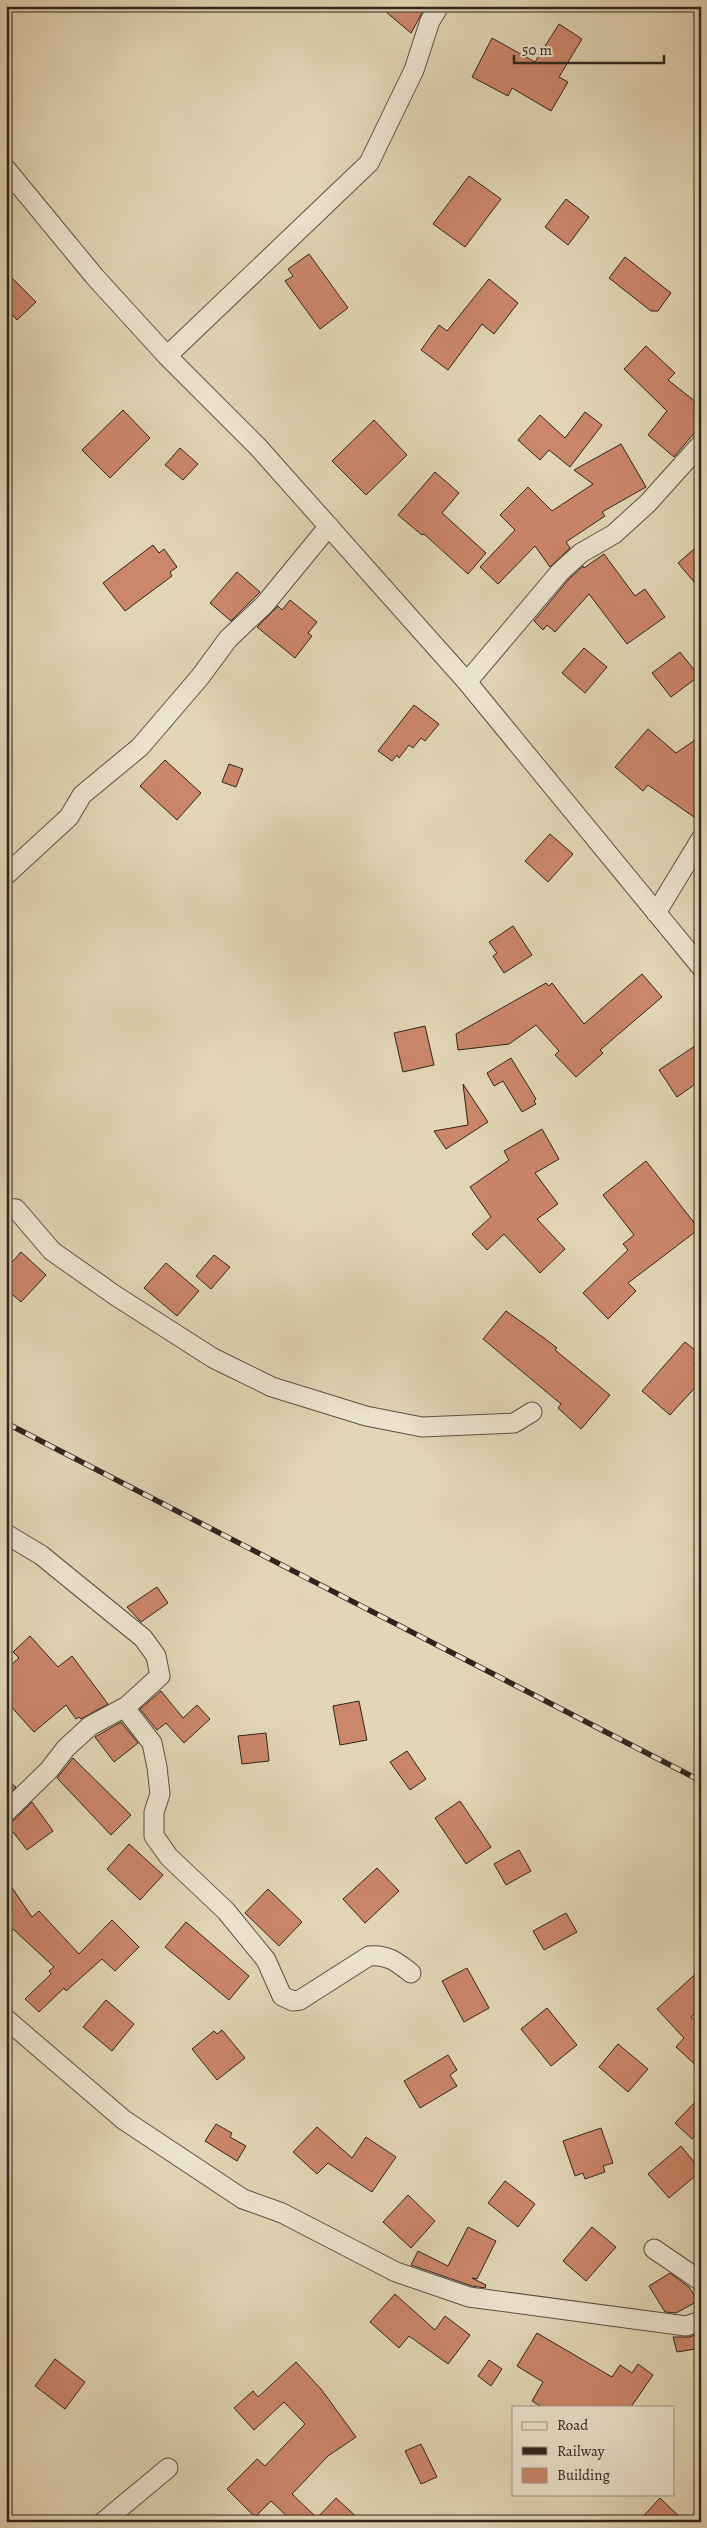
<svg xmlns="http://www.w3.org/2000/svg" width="707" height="2528" font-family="Alegreya,serif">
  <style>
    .building { fill: #cc866a; stroke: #2e241d }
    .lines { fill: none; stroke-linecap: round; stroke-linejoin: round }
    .street-casing { stroke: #5b5043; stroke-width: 21 }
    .street { stroke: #ede4d0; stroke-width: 19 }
    .rail-casing { stroke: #2e241d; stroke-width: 5.5 }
    .rail { stroke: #ede4d0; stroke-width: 4; stroke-dasharray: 11; stroke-linecap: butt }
  </style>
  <rect width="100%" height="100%" fill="#e3d6b6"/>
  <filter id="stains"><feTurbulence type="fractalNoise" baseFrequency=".004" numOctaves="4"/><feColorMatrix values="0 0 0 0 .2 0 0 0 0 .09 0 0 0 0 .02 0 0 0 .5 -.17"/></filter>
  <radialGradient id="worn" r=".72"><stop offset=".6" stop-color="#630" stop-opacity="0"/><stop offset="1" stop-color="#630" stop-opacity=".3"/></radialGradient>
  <!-- building -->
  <path class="building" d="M 379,6 L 426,6 L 411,33 Z
    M 559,24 L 582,39 L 559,77 L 568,82 L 551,111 L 512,88 L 508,96 L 472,77 L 492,38 L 535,62 Z
    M 469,176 L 501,199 L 465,247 L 433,224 Z
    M 566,199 L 589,217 L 568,245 L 545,227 Z
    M 309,254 L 348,308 L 320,329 L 285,281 L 293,276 L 288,269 Z
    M 625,257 L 671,293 L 658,311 L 651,311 L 609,278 Z
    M 6,272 L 36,302 L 17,320 L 6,308 Z
    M 489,279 L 518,303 L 494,334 L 482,324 L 448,370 L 421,350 L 439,325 L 447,331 Z
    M 646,346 L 675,373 L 668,380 L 701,406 L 701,425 L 674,457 L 648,435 L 667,411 L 624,369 Z
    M 123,410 L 150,438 L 110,478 L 82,450 Z
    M 585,412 L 602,425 L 570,467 L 549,450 L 540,460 L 518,440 L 540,415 L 565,438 Z
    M 374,420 L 407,455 L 366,495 L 332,461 Z
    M 621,444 L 646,487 L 602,512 L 605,516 L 566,542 L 570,548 L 550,567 L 535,546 L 498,584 L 480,567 L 515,530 L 500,515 L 528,487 L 552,511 L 593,484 L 574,470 Z
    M 180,448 L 198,464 L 183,480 L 165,465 Z
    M 435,472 L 459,493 L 442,513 L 486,553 L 468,574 L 424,534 L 422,535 L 398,515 Z
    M 701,543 L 701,590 L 678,563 Z
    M 153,545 L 159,553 L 164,549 L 177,567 L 170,572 L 172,576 L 125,611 L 103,583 Z
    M 604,554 L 635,596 L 645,589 L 665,617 L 627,644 L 589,594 L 555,632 L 547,625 L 543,630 L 534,621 L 568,580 L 583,566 L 584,568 Z
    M 237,572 L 260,592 L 231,621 L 210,603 Z
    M 290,600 L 317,622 L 308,633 L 312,636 L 295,658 L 257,627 L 278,606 L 282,610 Z
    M 584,648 L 607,667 L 585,693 L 562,673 Z
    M 680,652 L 699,676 L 671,697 L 652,673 Z
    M 414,705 L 439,724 L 425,741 L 421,738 L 413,748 L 409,745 L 399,758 L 397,755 L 392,761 L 378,751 Z
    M 648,729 L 676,753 L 701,736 L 701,808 L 694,817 L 648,785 L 643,791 L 615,767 Z
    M 165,760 L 201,793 L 177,820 L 140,786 Z
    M 229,764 L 243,769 L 236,787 L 222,782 Z
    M 550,834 L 573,854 L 548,882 L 525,861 Z
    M 513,926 L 532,955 L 504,973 L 493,956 L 497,953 L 489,942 Z
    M 642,974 L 662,997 L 600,1050 L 603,1053 L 576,1077 L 555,1055 L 559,1051 L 536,1025 L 509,1044 L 458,1050 L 456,1034 L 546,983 L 549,986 L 552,983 L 584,1024 Z
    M 425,1026 L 434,1065 L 403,1072 L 394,1033 Z
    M 701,1042 L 701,1080 L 677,1097 L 659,1070 Z
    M 511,1058 L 536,1099 L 534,1101 L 536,1104 L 522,1112 L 503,1081 L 494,1086 L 487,1073 Z
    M 463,1084 L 488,1122 L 446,1149 L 434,1131 L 468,1125 Z
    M 542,1129 L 559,1159 L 535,1173 L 558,1204 L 537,1219 L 565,1249 L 540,1273 L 504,1234 L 487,1250 L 472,1234 L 491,1217 L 470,1187 L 509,1160 L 504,1151 Z
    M 646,1161 L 699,1229 L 628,1283 L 636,1291 L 608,1319 L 583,1293 L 628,1250 L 623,1244 L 634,1235 L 603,1195 Z
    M 21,1252 L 46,1275 L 21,1302 L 6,1289 L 6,1269 Z
    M 214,1255 L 230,1267 L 211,1289 L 196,1276 Z
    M 166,1263 L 199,1291 L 177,1316 L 144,1288 Z
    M 506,1311 L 544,1338 L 557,1348 L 555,1350 L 610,1395 L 581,1429 L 558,1408 L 561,1404 L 483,1339 Z
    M 685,1342 L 701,1355 L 694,1365 L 701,1371 L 701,1381 L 670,1415 L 642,1391 Z
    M 157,1587 L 168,1603 L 141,1622 L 127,1607 Z
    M 30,1636 L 58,1667 L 72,1656 L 108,1704 L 81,1719 L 79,1717 L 76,1719 L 66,1705 L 34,1732 L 6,1701 L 6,1669 L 19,1658 L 13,1652 Z
    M 161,1691 L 183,1718 L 197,1705 L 210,1719 L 184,1743 L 166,1723 L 157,1730 L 140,1709 Z
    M 359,1701 L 367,1740 L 340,1745 L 333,1706 Z
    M 121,1722 L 138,1743 L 114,1762 L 95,1737 Z
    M 266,1733 L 269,1761 L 242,1764 L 238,1736 Z
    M 407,1751 L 426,1779 L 410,1790 L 390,1762 Z
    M 73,1758 L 131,1815 L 111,1835 L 57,1778 Z
    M 6,1780 L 16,1787 L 6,1796 Z
    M 460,1801 L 491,1847 L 466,1864 L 435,1818 Z
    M 32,1802 L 53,1831 L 27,1850 L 6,1823 L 14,1820 Z
    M 129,1844 L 163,1875 L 140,1900 L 107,1869 Z
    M 519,1850 L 531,1871 L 506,1885 L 494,1864 Z
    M 377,1868 L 399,1891 L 365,1923 L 343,1899 Z
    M 6,1879 L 32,1917 L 39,1911 L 79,1954 L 112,1920 L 139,1947 L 115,1971 L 102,1959 L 66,1991 L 64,1988 L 39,2012 L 25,1999 L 51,1974 L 49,1971 L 54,1967 L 13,1929 L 6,1933 Z
    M 268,1889 L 302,1922 L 279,1946 L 245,1913 Z
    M 566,1913 L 577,1932 L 544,1950 L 533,1931 Z
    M 186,1922 L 249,1976 L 229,2000 L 165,1947 Z
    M 467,1968 L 489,2008 L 464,2022 L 442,1981 Z
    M 701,1969 L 701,2008 L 691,2017 L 698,2023 L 701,2020 L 701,2070 L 676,2047 L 684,2038 L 657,2009 Z
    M 106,2000 L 134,2024 L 112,2051 L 83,2027 Z
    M 547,2008 L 577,2045 L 551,2066 L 521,2029 Z
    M 222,2030 L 245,2058 L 217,2080 L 192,2049 L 214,2031 L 217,2034 Z
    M 618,2044 L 648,2069 L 628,2092 L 599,2067 Z
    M 448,2055 L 457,2070 L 450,2075 L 457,2086 L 420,2108 L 404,2081 Z
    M 701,2096 L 701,2130 L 692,2139 L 675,2123 Z
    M 216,2124 L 232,2133 L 230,2137 L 246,2146 L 237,2161 L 205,2141 Z
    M 317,2127 L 352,2158 L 366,2137 L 396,2157 L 372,2192 L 328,2163 L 317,2174 L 293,2152 Z
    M 601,2128 L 613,2163 L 603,2166 L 605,2172 L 585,2179 L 583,2173 L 575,2176 L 563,2141 Z
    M 681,2146 L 701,2171 L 669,2198 L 648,2174 Z
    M 505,2181 L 535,2204 L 518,2227 L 488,2203 Z
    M 408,2195 L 435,2221 L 411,2248 L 383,2222 Z
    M 468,2227 L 496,2241 L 477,2279 L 472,2278 L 486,2285 L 485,2288 L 472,2286 L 411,2265 L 418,2251 L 448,2266 Z
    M 592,2227 L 616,2247 L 586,2281 L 563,2261 Z
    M 670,2273 L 689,2287 L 698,2301 L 676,2313 L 665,2312 L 649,2286 Z
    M 395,2294 L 435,2330 L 445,2316 L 470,2335 L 448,2364 L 409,2336 L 399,2348 L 370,2322 Z
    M 537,2333 L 612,2377 L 620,2365 L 632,2373 L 638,2364 L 653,2375 L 631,2407 L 542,2407 L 532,2401 L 543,2382 L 517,2366 Z
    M 701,2333 L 701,2348 L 677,2352 L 673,2337 L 689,2337 Z
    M 55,2359 L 85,2382 L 65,2409 L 35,2386 Z
    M 489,2360 L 502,2369 L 491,2386 L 478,2376 Z
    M 296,2362 L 321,2389 L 356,2437 L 328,2456 L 292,2494 L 317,2518 L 336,2498 L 362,2522 L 293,2522 L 271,2501 L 255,2517 L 227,2489 L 257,2459 L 265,2466 L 305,2424 L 284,2402 L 254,2430 L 234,2408 L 253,2391 L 258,2397 Z
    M 421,2444 L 437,2477 L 421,2484 L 405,2451 Z
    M 660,2498 L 685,2522 L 638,2522 Z"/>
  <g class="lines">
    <defs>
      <path id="street" d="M 6,169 L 95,277 L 167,356 L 258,447 L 467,682 L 701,967
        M 167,356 L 369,163 L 414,70 L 430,21 L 439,6
        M 467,682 L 560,572 L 581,553 L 614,534 L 648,503 L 701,444
        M 6,875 L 69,817 L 82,795 L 140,747 L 200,677 L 228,639 L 265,604 L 329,526
        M 656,913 L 701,839
        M 6,1208 L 16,1209 L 52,1251 L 116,1296 L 213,1358 L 272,1387 L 366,1416 L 422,1427 L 514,1423 L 532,1412
        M 6,1534 L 41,1555 L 143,1638 L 156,1656 L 160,1676 L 127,1706 L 90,1726 L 66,1748 L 49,1770 L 6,1812
        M 127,1706 L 128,1712 L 152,1743 L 157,1767 L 160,1794 L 154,1812 L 154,1836 L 169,1857 L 226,1911 L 266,1960 L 282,1996 L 293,2001 L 300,2000 L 369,1956 C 387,1954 397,1962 411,1973
        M 6,2019 L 124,2120 L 243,2199 L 282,2213 L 396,2272 L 469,2297 L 686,2326 L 701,2321
        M 654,2249 L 701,2281
        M 103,2522 L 168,2468"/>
    </defs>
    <!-- street casing -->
    <use href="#street" class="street-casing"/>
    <!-- street -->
    <use href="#street" class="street"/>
    <defs>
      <path id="rail" d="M 6,1423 L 701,1781"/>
    </defs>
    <!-- rail casing -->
    <use href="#rail" class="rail-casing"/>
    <!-- rail -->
    <use href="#rail" class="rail"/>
  </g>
  <!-- margin -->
  <rect width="707" height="2528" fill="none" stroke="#e3d6b6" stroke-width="25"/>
  <rect x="8" y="8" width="692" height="2513" fill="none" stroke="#2e241d" stroke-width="2.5"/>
  <rect x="12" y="12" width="682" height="2503" fill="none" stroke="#2e241d"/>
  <!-- legend -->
  <rect x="512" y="2406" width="162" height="90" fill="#ede4d0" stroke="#a19788"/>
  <rect x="522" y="2422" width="25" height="8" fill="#ede4d0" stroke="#a19788"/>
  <text x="557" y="2430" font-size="15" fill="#2e241d">Road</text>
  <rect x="522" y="2447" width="25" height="8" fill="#2e241d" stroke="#a19788"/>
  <text x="557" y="2456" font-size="15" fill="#2e241d">Railway</text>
  <rect x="522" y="2468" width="25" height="15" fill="#cc866a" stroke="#a19788"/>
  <text x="557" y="2480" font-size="15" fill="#2e241d">Building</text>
  <!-- scale -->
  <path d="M514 55v8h150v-8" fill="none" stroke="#2e241d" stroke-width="2.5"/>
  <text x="522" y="55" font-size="15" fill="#2e241d" stroke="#ede4d0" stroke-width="4" paint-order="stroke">50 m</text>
  <rect width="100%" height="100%" filter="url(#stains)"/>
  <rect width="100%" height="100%" fill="url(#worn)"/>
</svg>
